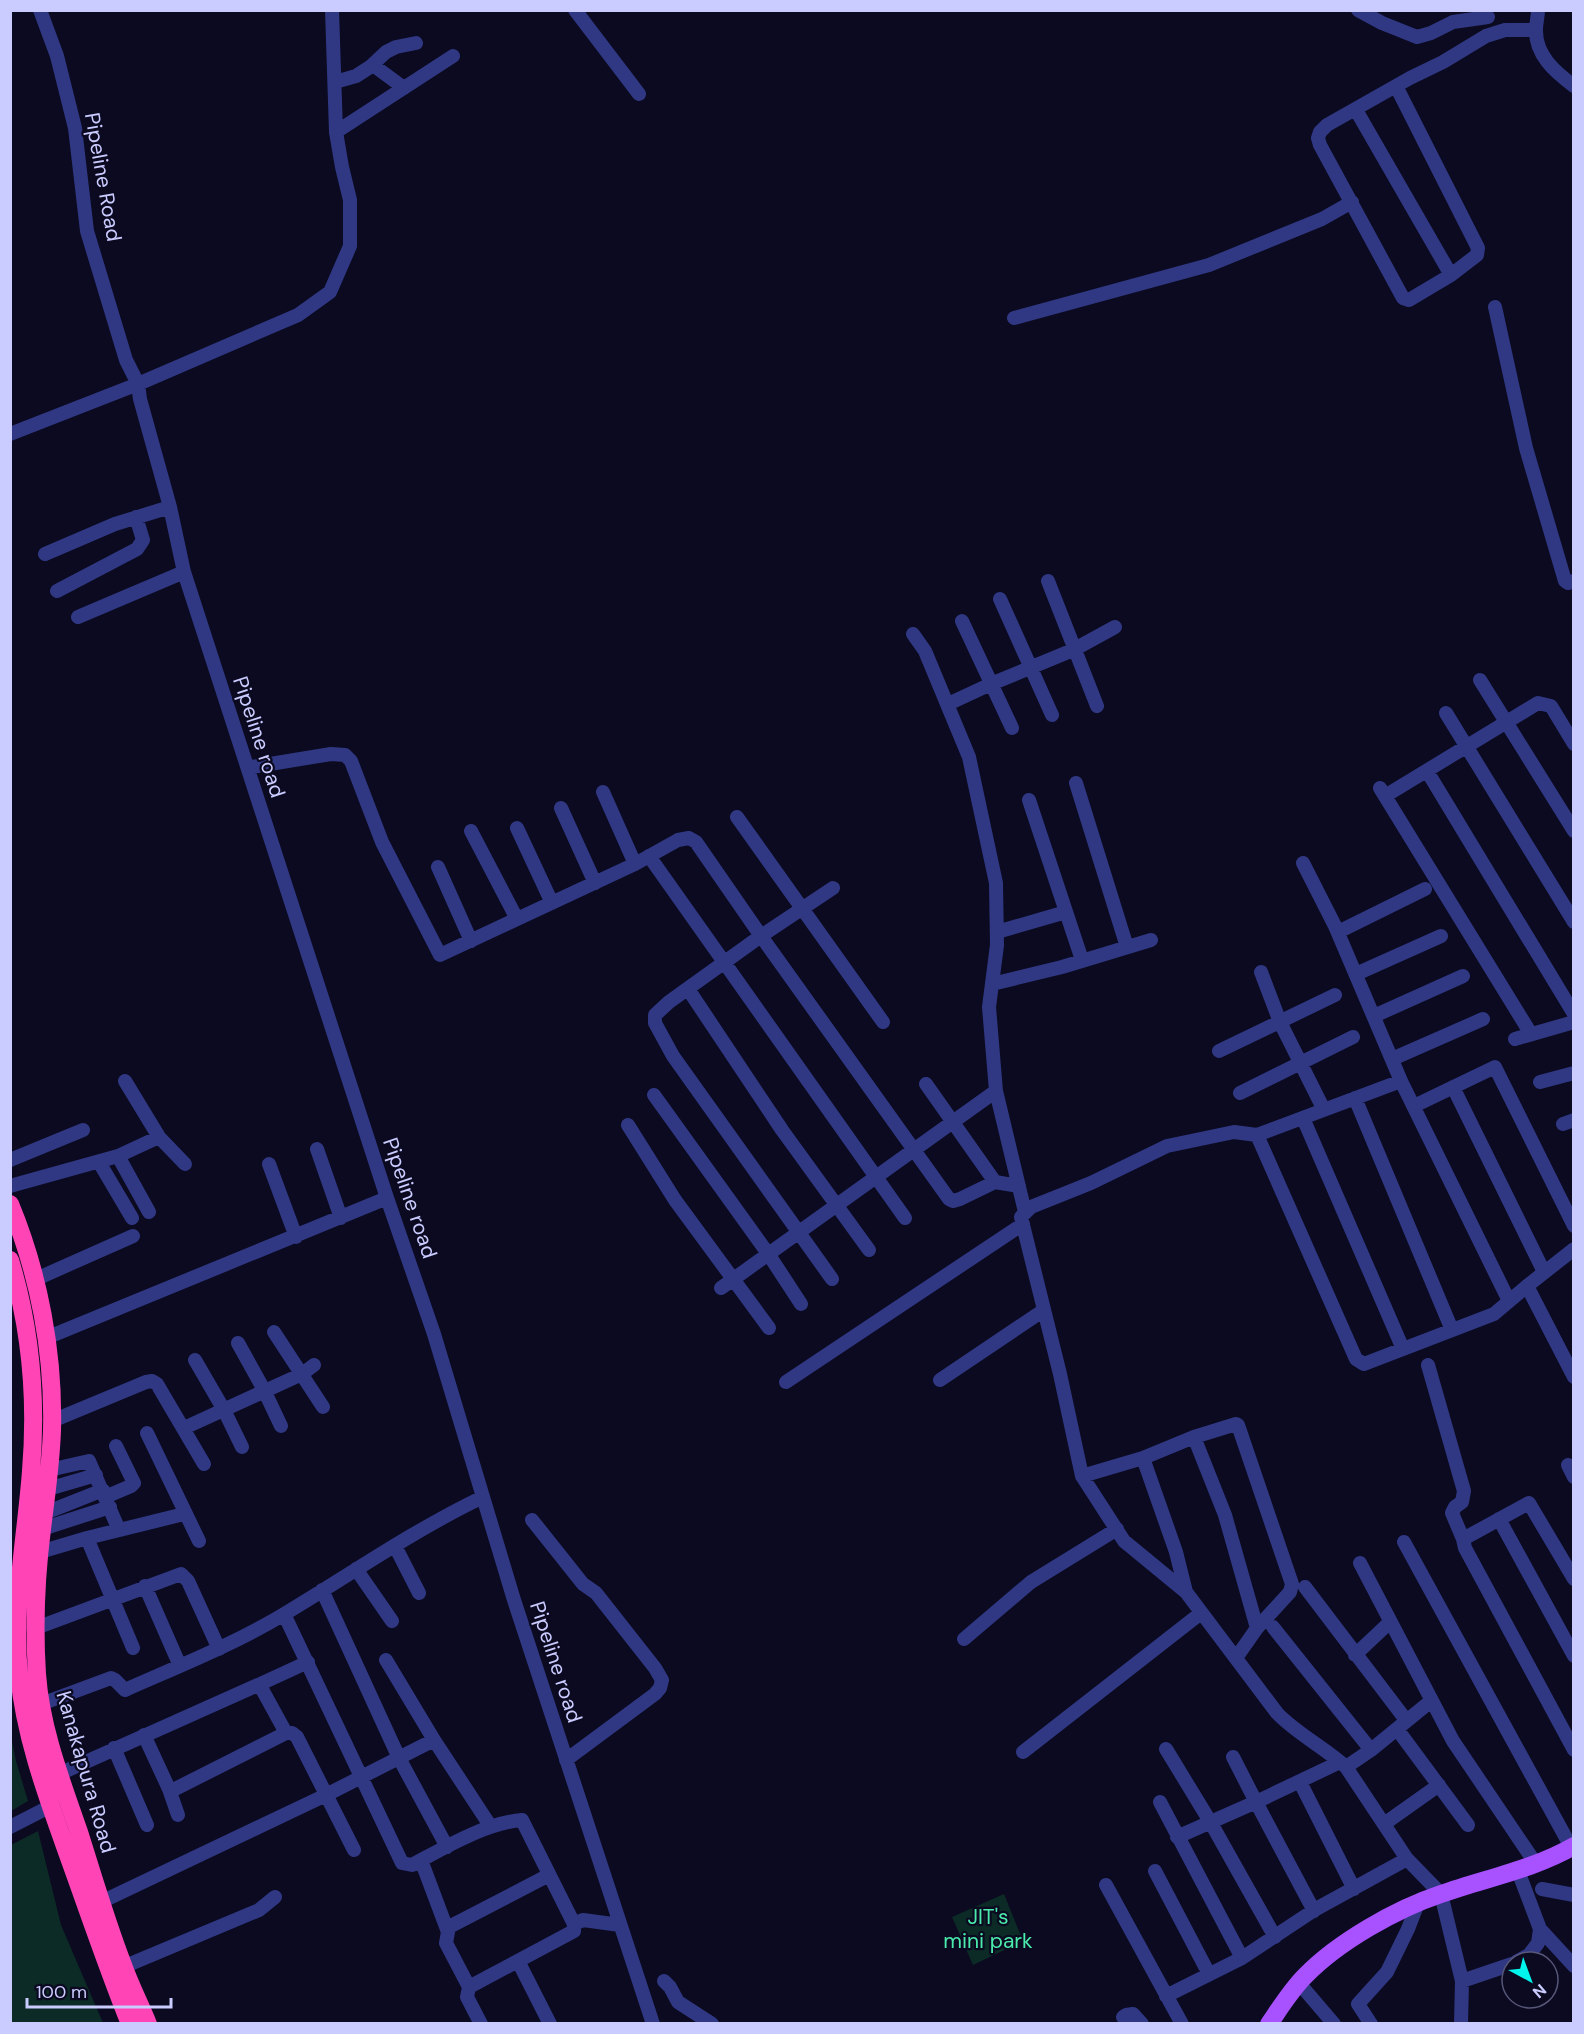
<svg xmlns="http://www.w3.org/2000/svg" width="1584" height="2034" font-family="'DM Sans',sans-serif">
  <style>
    .green { fill: #0d2b26 }
    .lines { fill: none; stroke-linecap: round; stroke-linejoin: round }
    .minor { stroke: #303884; stroke-width: 14 }
    .major { stroke: #a751ff; stroke-width: 18 }
    .highway { stroke: #ff45b6; stroke-width: 18 }
    .labels { text-anchor: middle; stroke-width: 4.5; stroke-linejoin: round; paint-order: stroke }
    .street-label { font-size: 21px; fill: #cacbff; stroke: #0b0a20 }
    .park-label { font-size: 21px; fill: #4aebad; stroke: #0b0a20 }
  </style>
  <rect width="100%" height="100%" fill="#0b0a20"/>
  <!-- green -->
  <path class="green" d="M 10,1732 L 16,1761 L 28,1801 L 11,1811 Z
    M 38,1831 L 61,1925 L 103,2023 L 11,2023 L 11,1845 Z
    M 1004,1894 L 1023,1941 L 973,1965 L 952,1917 Z"/>
  <g class="lines">
    <!-- minor -->
    <path class="minor" d="M 40,10 L 57,56 L 75,128 L 87,231 L 126,360 L 138,384 L 140,399 L 170,507 L 184,572 L 387,1198 L 434,1334 L 514,1600 L 653,2024
      M 575,10 L 639,94
      M 1358,10 L 1382,23 L 1417,37 L 1431,33 L 1453,22 L 1488,17
      M 1538,10 C 1538,17 1536,23 1536,29 C 1535,55 1555,72 1574,86
      M 373,65 L 404,88
      M 335,82 L 356,76 L 370,67 L 386,52 L 396,47 L 416,43
      M 1396,86 L 1478,248 L 1477,255 L 1451,275 L 1409,300 L 1403,298 L 1320,145 L 1318,138 L 1320,132 L 1327,125 L 1410,78 L 1443,62 L 1486,36 L 1505,30 L 1535,30
      M 1356,110 L 1451,275
      M 336,132 L 453,56
      M 1495,307 L 1526,448 L 1565,581 L 1568,583 L 1574,581
      M 1014,318 L 1209,265 L 1322,219 L 1352,202
      M 10,434 L 138,384 L 298,315 L 330,292 L 350,246 L 350,200 L 342,167 L 336,132 L 332,10
      M 45,554 L 115,524 L 170,507
      M 1048,581 L 1097,706
      M 57,591 L 137,549 L 143,540 L 136,517
      M 1000,599 L 1052,715
      M 78,617 L 184,572
      M 962,621 L 1012,728
      M 913,634 L 925,651 L 969,757 L 996,883 L 997,945 L 989,1007 L 996,1091 L 1025,1212
      M 1480,680 L 1574,831
      M 948,704 L 991,684 L 1073,650 L 1115,627
      M 1446,713 L 1574,922
      M 247,766 L 252,767 L 331,754 L 345,755 L 351,761 L 382,842 L 440,955 L 635,864 L 678,840 L 689,838 L 696,842 L 761,936 L 669,1002 L 655,1015 L 655,1023 L 673,1056 L 832,1279
      M 1427,771 L 1574,1014
      M 1076,783 L 1127,947
      M 1380,788 L 1531,1034
      M 603,792 L 635,864
      M 1385,796 L 1538,703 L 1551,706 L 1574,744
      M 1029,800 L 1082,960
      M 561,808 L 595,883
      M 737,817 L 883,1022
      M 517,828 L 552,903
      M 471,831 L 517,919
      M 649,856 L 905,1218
      M 1303,863 L 1335,926 L 1401,1081
      M 438,867 L 471,941
      M 833,888 L 761,936 L 949,1199 L 953,1201 L 960,1199 L 995,1182
      M 997,932 L 1066,912
      M 1338,932 L 1425,889
      M 1261,972 L 1280,1022 L 1324,1110
      M 1356,974 L 1441,936
      M 992,984 L 1062,967 L 1151,940
      M 688,989 L 782,1130 L 869,1250
      M 1374,1016 L 1463,976
      M 1515,1039 L 1574,1022
      M 1219,1051 L 1335,995
      M 1392,1059 L 1483,1019
      M 125,1081 L 159,1137 L 185,1164
      M 1540,1082 L 1574,1073
      M 926,1084 L 995,1182 L 1019,1186
      M 1453,1087 L 1544,1272
      M 1240,1093 L 1353,1037
      M 654,1095 L 769,1255 L 801,1304
      M 1355,1098 L 1452,1330
      M 1414,1106 L 1495,1067 L 1574,1226
      M 1303,1118 L 1403,1349
      M 1563,1124 L 1574,1120
      M 628,1125 L 675,1200 L 769,1328
      M 1257,1135 L 1234,1132 L 1167,1146 L 1091,1183 L 1031,1207 L 1021,1217 L 1060,1374 L 1082,1476 L 1124,1541 L 1186,1592 L 1277,1713 C 1297,1734 1324,1747 1346,1767
      M 317,1149 L 341,1218
      M 118,1156 L 149,1212
      M 10,1160 L 83,1130
      M 99,1162 L 132,1218
      M 269,1164 L 296,1237
      M 10,1186 L 118,1156 L 159,1137
      M 36,1279 L 133,1236
      M 1527,1286 L 1574,1249
      M 721,1288 L 996,1091
      M 1509,1301 L 1401,1081 L 1257,1135 L 1356,1359 L 1364,1364 L 1494,1314 L 1527,1286 L 1574,1377
      M 274,1332 L 323,1407
      M 46,1338 L 387,1198
      M 238,1343 L 264,1390 L 281,1426
      M 195,1360 L 224,1410 L 242,1447
      M 1428,1365 L 1464,1491 L 1462,1502 L 1455,1507 L 1452,1513 L 1463,1539
      M 940,1380 L 1044,1310
      M 786,1382 L 1023,1224
      M 52,1421 L 146,1382 L 152,1381 L 157,1384 L 204,1464
      M 184,1428 L 302,1374 L 314,1365
      M 147,1433 L 199,1541
      M 1194,1437 L 1225,1515 L 1257,1628
      M 1143,1458 L 1176,1552 L 1186,1592
      M 1568,1465 L 1574,1477
      M 49,1470 L 89,1461 L 119,1530
      M 1082,1476 L 1143,1458 L 1194,1437 L 1236,1424 L 1238,1425 L 1292,1584 L 1290,1592 L 1257,1628 L 1236,1658
      M 48,1489 L 96,1475
      M 105,1497 L 131,1486 L 134,1483 L 116,1446
      M 45,1513 L 103,1490
      M 1499,1519 L 1574,1656
      M 532,1520 L 583,1584 L 596,1593 L 655,1668 L 662,1680 L 660,1688 L 655,1694 L 566,1760
      M 42,1529 L 110,1507
      M 87,1538 L 133,1648
      M 1404,1542 L 1571,1847
      M 395,1546 L 419,1593
      M 40,1552 L 87,1538 L 184,1514
      M 1360,1563 L 1453,1741 L 1536,1864
      M 356,1569 L 392,1621
      M 1574,1579 L 1529,1503 L 1463,1539 L 1465,1548 L 1574,1750
      M 145,1586 L 180,1666
      M 1305,1587 L 1406,1720
      M 322,1590 L 399,1758 L 447,1847
      M 284,1614 L 402,1863 L 412,1865 C 444,1848 485,1823 522,1820 L 574,1924 L 574,1931 L 469,1987 L 467,1997 L 481,2024
      M 1273,1627 L 1371,1750
      M 36,1628 L 181,1574 L 188,1581 L 219,1649
      M 964,1639 L 1031,1582 L 1117,1529
      M 1355,1655 L 1390,1622
      M 386,1660 L 434,1740 L 491,1827
      M 258,1685 L 308,1662
      M 1431,1701 L 1371,1750 L 1346,1767 L 1407,1859 L 1441,1894 L 1462,1981
      M 41,1704 L 111,1678 L 115,1680 L 125,1690 C 179,1666 235,1644 286,1613 C 351,1574 414,1530 483,1497
      M 1397,1729 L 1468,1825
      M 144,1735 L 169,1789 L 175,1789 L 286,1733 L 292,1733 L 297,1737 L 354,1850
      M 114,1748 L 147,1825
      M 1166,1749 L 1211,1823 L 1275,1937
      M 1023,1752 L 1201,1613
      M 59,1774 L 258,1685 L 263,1691 L 286,1733
      M 1300,1782 L 1354,1889
      M 169,1789 L 178,1815
      M 1160,1802 L 1242,1958
      M 1384,1824 L 1439,1785
      M 10,1827 L 51,1806
      M 1177,1837 L 1256,1802 L 1233,1757
      M 421,1860 L 448,1932 L 446,1943 L 469,1987
      M 1155,1871 L 1209,1974
      M 1106,1885 L 1182,2024
      M 1542,1889 L 1574,1895
      M 101,1902 L 326,1795 L 434,1740
      M 1314,1911 L 1256,1802 L 1340,1762
      M 574,1924 L 583,1920 L 620,1925
      M 447,1928 L 549,1875
      M 1540,1929 L 1574,1966
      M 518,1961 L 550,2024
      M 1516,1962 L 1529,1955 L 1538,1943 L 1540,1929 L 1518,1871
      M 123,1967 L 259,1910 L 275,1897
      M 664,1981 L 670,1987 L 678,2002 L 712,2024
      M 1299,1983 L 1334,2024
      M 1166,1996 L 1242,1958 L 1316,1909 L 1407,1859
      M 1123,2017 L 1126,2015 L 1133,2014 L 1142,2024
      M 1371,2024 L 1358,2004 L 1387,1972 L 1408,1929 L 1418,1903
      M 1461,2024 L 1462,1981 L 1512,1964"/>
    <!-- major -->
    <path class="major" d="M 1269,2024 C 1280,2008 1291,1990 1305,1976 C 1338,1942 1396,1909 1441,1894 C 1486,1878 1532,1870 1574,1846"/>
    <!-- highway -->
    <path class="highway" d="M 10,1204 C 39,1274 54,1353 52,1430 C 51,1463 46,1496 42,1529 C 36,1576 34,1627 37,1674 C 41,1729 61,1780 79,1832 C 93,1876 106,1921 123,1965 C 130,1985 140,2004 148,2024
      M 10,1260 C 31,1329 37,1399 31,1471 C 26,1538 12,1606 19,1674 C 25,1740 50,1804 72,1866 C 91,1919 109,1972 130,2024"/>
  </g>
  <g class="labels">
    <!-- street labels -->
    <g class="street-label">
      <text transform="translate(103 177) rotate(80)" y="7">Pipeline Road</text>
      <text transform="translate(259 737) rotate(72)" y="7">Pipeline road</text>
      <text transform="translate(410 1198) rotate(71)" y="7">Pipeline road</text>
      <text transform="translate(556 1662) rotate(72)" y="7">Pipeline road</text>
      <text transform="translate(86 1772) rotate(74)" y="7">Kanakapura Road</text>
    </g>
    <!-- park labels -->
    <g class="park-label">
      <text x="988" y="1924">JIT's<tspan x="988" dy="24">mini park</tspan></text>
    </g>
  </g>
  <!-- border -->
  <rect width="1584" height="2034" fill="none" stroke="#cacbff" stroke-width="24"/>
  <!-- north arrow -->
  <g transform="translate(1530 1980) rotate(139)"><circle r="28" fill="#0b0a20" stroke="#575779" stroke-width="1.5"/>
  <path d="M0-4.5L10 22L0 15L-10 22Z" fill="#00f5ed"/>
  <text y="-9" font-size="16" font-weight="bold" text-anchor="middle" fill="#cacbff">N</text>
  </g>
  <!-- scale -->
  <path d="M27 1998v9h144v-9" fill="none" stroke="#cacbff" stroke-width="3"/>
  <text x="36" y="1998" font-size="18" fill="#cacbff" stroke="#0b0a20" stroke-width="4.5" paint-order="stroke">100 m</text>
</svg>
